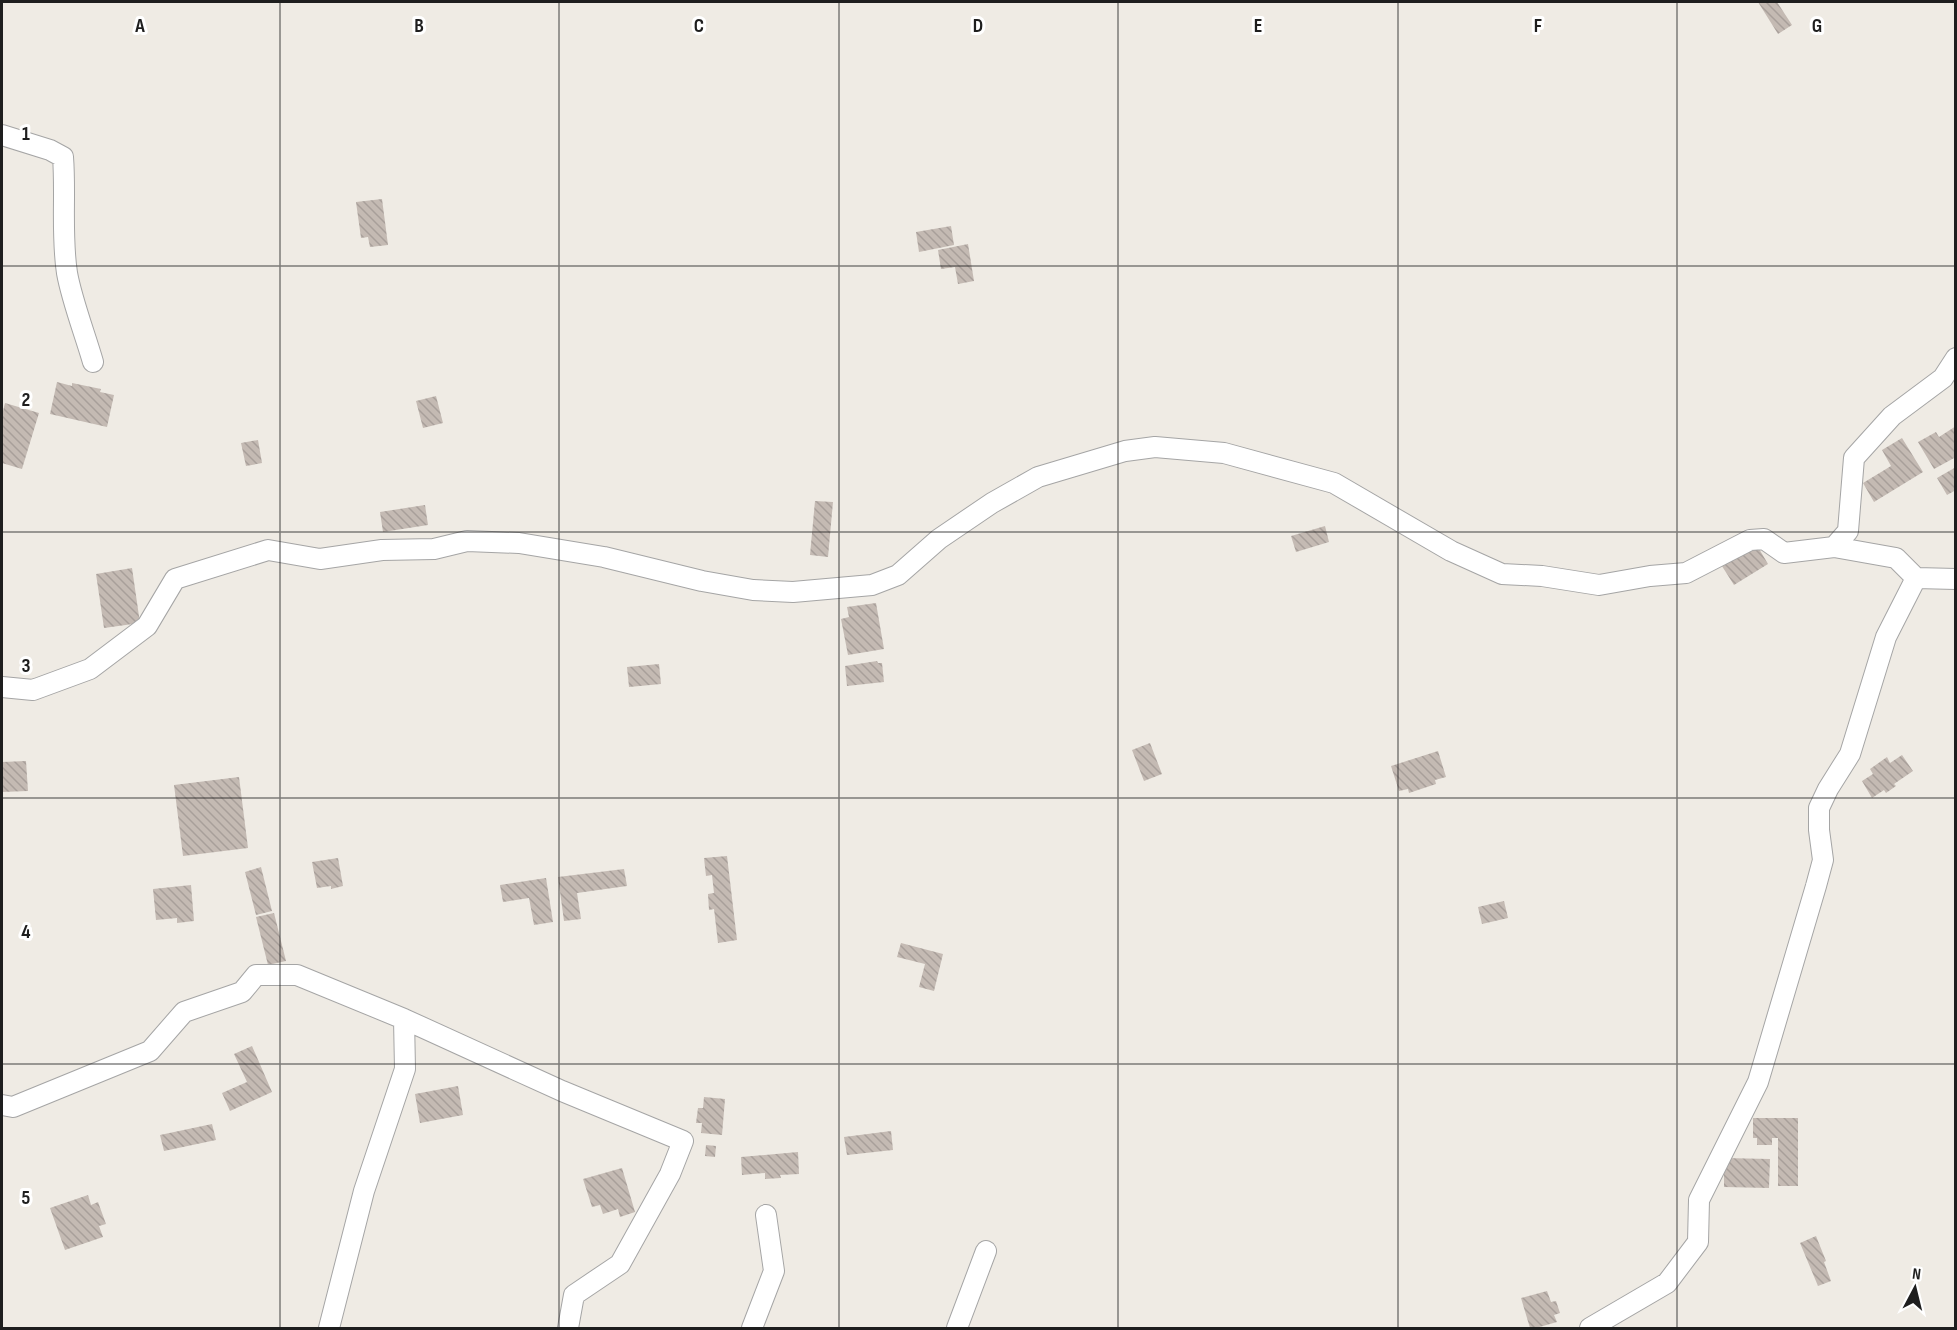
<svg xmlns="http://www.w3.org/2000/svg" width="1957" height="1330" font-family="'Sofia Sans Condensed',sans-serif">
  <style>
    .building { fill: url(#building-back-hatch) }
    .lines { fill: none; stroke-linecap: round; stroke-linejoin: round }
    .minor-casing { stroke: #a5a5a5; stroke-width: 22 }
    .minor { stroke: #fff; stroke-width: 20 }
    .grid { fill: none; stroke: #1e1e1e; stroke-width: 1.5; stroke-opacity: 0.55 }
    .grid-label { font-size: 20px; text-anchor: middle; font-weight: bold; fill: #1e1e1e; stroke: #fff; stroke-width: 6; stroke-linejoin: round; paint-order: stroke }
  </style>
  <defs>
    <pattern id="building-back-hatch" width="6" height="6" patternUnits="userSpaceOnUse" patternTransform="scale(1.5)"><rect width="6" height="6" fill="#c4bab3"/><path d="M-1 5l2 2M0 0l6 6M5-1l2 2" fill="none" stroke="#a89f9a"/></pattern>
  </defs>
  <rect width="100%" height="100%" fill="#efebe4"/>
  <!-- building -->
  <path class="building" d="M 1758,2 L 1777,2 L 1792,25 L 1778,34 Z
    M 382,199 L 388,245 L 370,247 L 368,237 L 361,238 L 356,202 Z
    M 951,226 L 954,245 L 919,252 L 916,232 Z
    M 968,244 L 974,281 L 958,284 L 955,267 L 941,269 L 938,250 Z
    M 57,382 L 72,386 L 72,383 L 101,389 L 100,392 L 114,395 L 107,427 L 50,414 Z
    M 436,396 L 443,423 L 423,428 L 416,401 Z
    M 5,403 L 39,413 L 22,469 L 2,463 L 2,415 Z
    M 1956,426 L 1956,457 L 1934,469 L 1918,442 L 1936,432 L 1939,437 Z
    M 1902,438 L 1923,472 L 1874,502 L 1863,483 L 1891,466 L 1882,450 Z
    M 258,440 L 262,463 L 246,466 L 241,443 Z
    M 1956,467 L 1956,490 L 1947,495 L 1937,478 Z
    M 815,501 L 833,502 L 828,557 L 810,555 Z
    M 425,505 L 428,525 L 383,532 L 380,512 Z
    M 1325,526 L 1329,542 L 1296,552 L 1291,536 Z
    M 1755,542 L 1768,564 L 1734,585 L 1720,563 Z
    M 132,568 L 140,623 L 104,628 L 96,574 Z
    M 876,603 L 884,649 L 848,655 L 841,619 L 849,617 L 847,607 Z
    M 877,661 L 878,663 L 882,663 L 884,682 L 847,686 L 845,666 Z
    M 659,664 L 661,684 L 629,687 L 627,667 Z
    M 1150,743 L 1162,774 L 1144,781 L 1132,750 Z
    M 1438,751 L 1446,777 L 1435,780 L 1436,784 L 1409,793 L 1408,789 L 1399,791 L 1391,766 Z
    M 1902,755 L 1913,771 L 1894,784 L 1896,786 L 1886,793 L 1884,790 L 1872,798 L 1862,781 L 1873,774 L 1870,769 L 1887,757 L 1890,763 Z
    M 26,761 L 28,791 L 2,792 L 2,762 Z
    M 239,777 L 248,848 L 183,856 L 174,785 Z
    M 727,856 L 737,940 L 718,943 L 714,909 L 709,910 L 708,894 L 714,893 L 712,875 L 706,876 L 704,858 Z
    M 338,858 L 343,886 L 331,889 L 331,886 L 317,888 L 312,862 Z
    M 261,867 L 272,911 L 256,915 L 245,872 Z
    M 624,869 L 627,886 L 577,893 L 581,919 L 564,921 L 558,877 Z
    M 546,878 L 553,922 L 534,925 L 529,898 L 503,902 L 500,885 Z
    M 191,885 L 194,921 L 177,923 L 177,918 L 156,920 L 153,889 Z
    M 1504,901 L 1508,918 L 1482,924 L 1478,907 Z
    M 274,913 L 286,961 L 268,965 L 256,917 Z
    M 901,943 L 943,954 L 934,991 L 919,987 L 925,964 L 897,957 Z
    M 252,1046 L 272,1092 L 230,1111 L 222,1093 L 247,1082 L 234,1054 Z
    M 458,1086 L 463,1115 L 420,1123 L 415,1094 Z
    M 704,1097 L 725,1099 L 722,1135 L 701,1133 L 702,1123 L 696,1123 L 698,1108 L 703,1108 Z
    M 1753,1118 L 1798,1118 L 1798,1186 L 1778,1186 L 1778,1138 L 1772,1138 L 1772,1145 L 1757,1145 L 1757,1138 L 1753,1138 Z
    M 212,1124 L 216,1140 L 164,1151 L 160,1135 Z
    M 891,1131 L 893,1150 L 847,1155 L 844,1137 Z
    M 706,1145 L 716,1146 L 715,1157 L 705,1156 Z
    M 798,1152 L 799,1174 L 780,1175 L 781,1178 L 765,1179 L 765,1173 L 742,1175 L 741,1157 Z
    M 1724,1158 L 1770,1159 L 1769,1188 L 1724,1187 Z
    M 622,1168 L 635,1212 L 620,1217 L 618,1209 L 603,1214 L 600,1205 L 592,1207 L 583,1179 Z
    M 88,1195 L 91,1205 L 98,1202 L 106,1224 L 99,1226 L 103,1237 L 65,1250 L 50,1208 Z
    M 1816,1236 L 1826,1261 L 1824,1262 L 1831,1281 L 1818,1286 L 1800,1243 Z
    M 1547,1291 L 1551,1302 L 1556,1301 L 1560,1313 L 1554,1315 L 1557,1322 L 1536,1328 L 1530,1328 L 1521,1298 Z"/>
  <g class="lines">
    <defs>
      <path id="minor" d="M 2,135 L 50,150 L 63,157 C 66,195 61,234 67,273 C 72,301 85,334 93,362
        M 1834,547 L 1848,531 L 1854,458 L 1892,416 L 1943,378 L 1956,358
        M 2,687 L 33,690 L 90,669 L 147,626 L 175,579 L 268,550 L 320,559 L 382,550 L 434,549 L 467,541 L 519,543 L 604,557 L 702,581 L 753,590 L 793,592 L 872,585 L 898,575 L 939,539 L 992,503 L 1038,477 L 1125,451 L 1155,447 L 1224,453 L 1334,483 L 1451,551 L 1502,574 L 1542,576 L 1599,585 L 1650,576 L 1686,573 L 1750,540 L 1764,539 L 1784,553 L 1834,547 L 1896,558 L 1916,578 L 1956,579
        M 404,1019 L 562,1091 L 683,1141 L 670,1174 L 620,1264 L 574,1295 L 568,1328
        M 2,1105 L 13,1107 L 150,1051 L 184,1012 L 242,992 L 256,975 L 297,975 L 404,1019 L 405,1069 L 364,1191 L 329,1328
        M 752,1328 L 774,1271 L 766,1215
        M 957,1328 L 986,1251
        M 1590,1328 L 1667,1283 L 1698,1242 L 1699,1200 L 1758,1082 L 1816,886 L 1823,860 L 1819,830 L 1819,808 L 1828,789 L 1850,754 L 1886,637 L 1916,578"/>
    </defs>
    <!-- minor casing -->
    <use href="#minor" class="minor-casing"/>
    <!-- minor -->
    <use href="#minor" class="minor"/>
  </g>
  <!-- grid -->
  <path class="grid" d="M 280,2 L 280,1328M 559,2 L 559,1328M 839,2 L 839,1328M 1118,2 L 1118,1328M 1398,2 L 1398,1328M 1677,2 L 1677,1328M 2,266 L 1956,266M 2,532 L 1956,532M 2,798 L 1956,798M 2,1064 L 1956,1064"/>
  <g class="grid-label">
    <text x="140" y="32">A</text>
    <text x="419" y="32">B</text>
    <text x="699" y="32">C</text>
    <text x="978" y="32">D</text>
    <text x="1258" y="32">E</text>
    <text x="1538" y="32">F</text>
    <text x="1817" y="32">G</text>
    <text x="26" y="140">1</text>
    <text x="26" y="406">2</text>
    <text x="26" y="672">3</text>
    <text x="26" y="938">4</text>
    <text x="26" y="1204">5</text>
  </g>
  <!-- border -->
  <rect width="1957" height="1330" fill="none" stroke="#1e1e1e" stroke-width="6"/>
  <!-- north arrow -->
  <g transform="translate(1915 1288) rotate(7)" stroke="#ffffff" stroke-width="4.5" paint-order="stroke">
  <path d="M0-4.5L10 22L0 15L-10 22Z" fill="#1e1e1e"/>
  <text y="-9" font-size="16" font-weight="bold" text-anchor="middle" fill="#1e1e1e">N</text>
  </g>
</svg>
